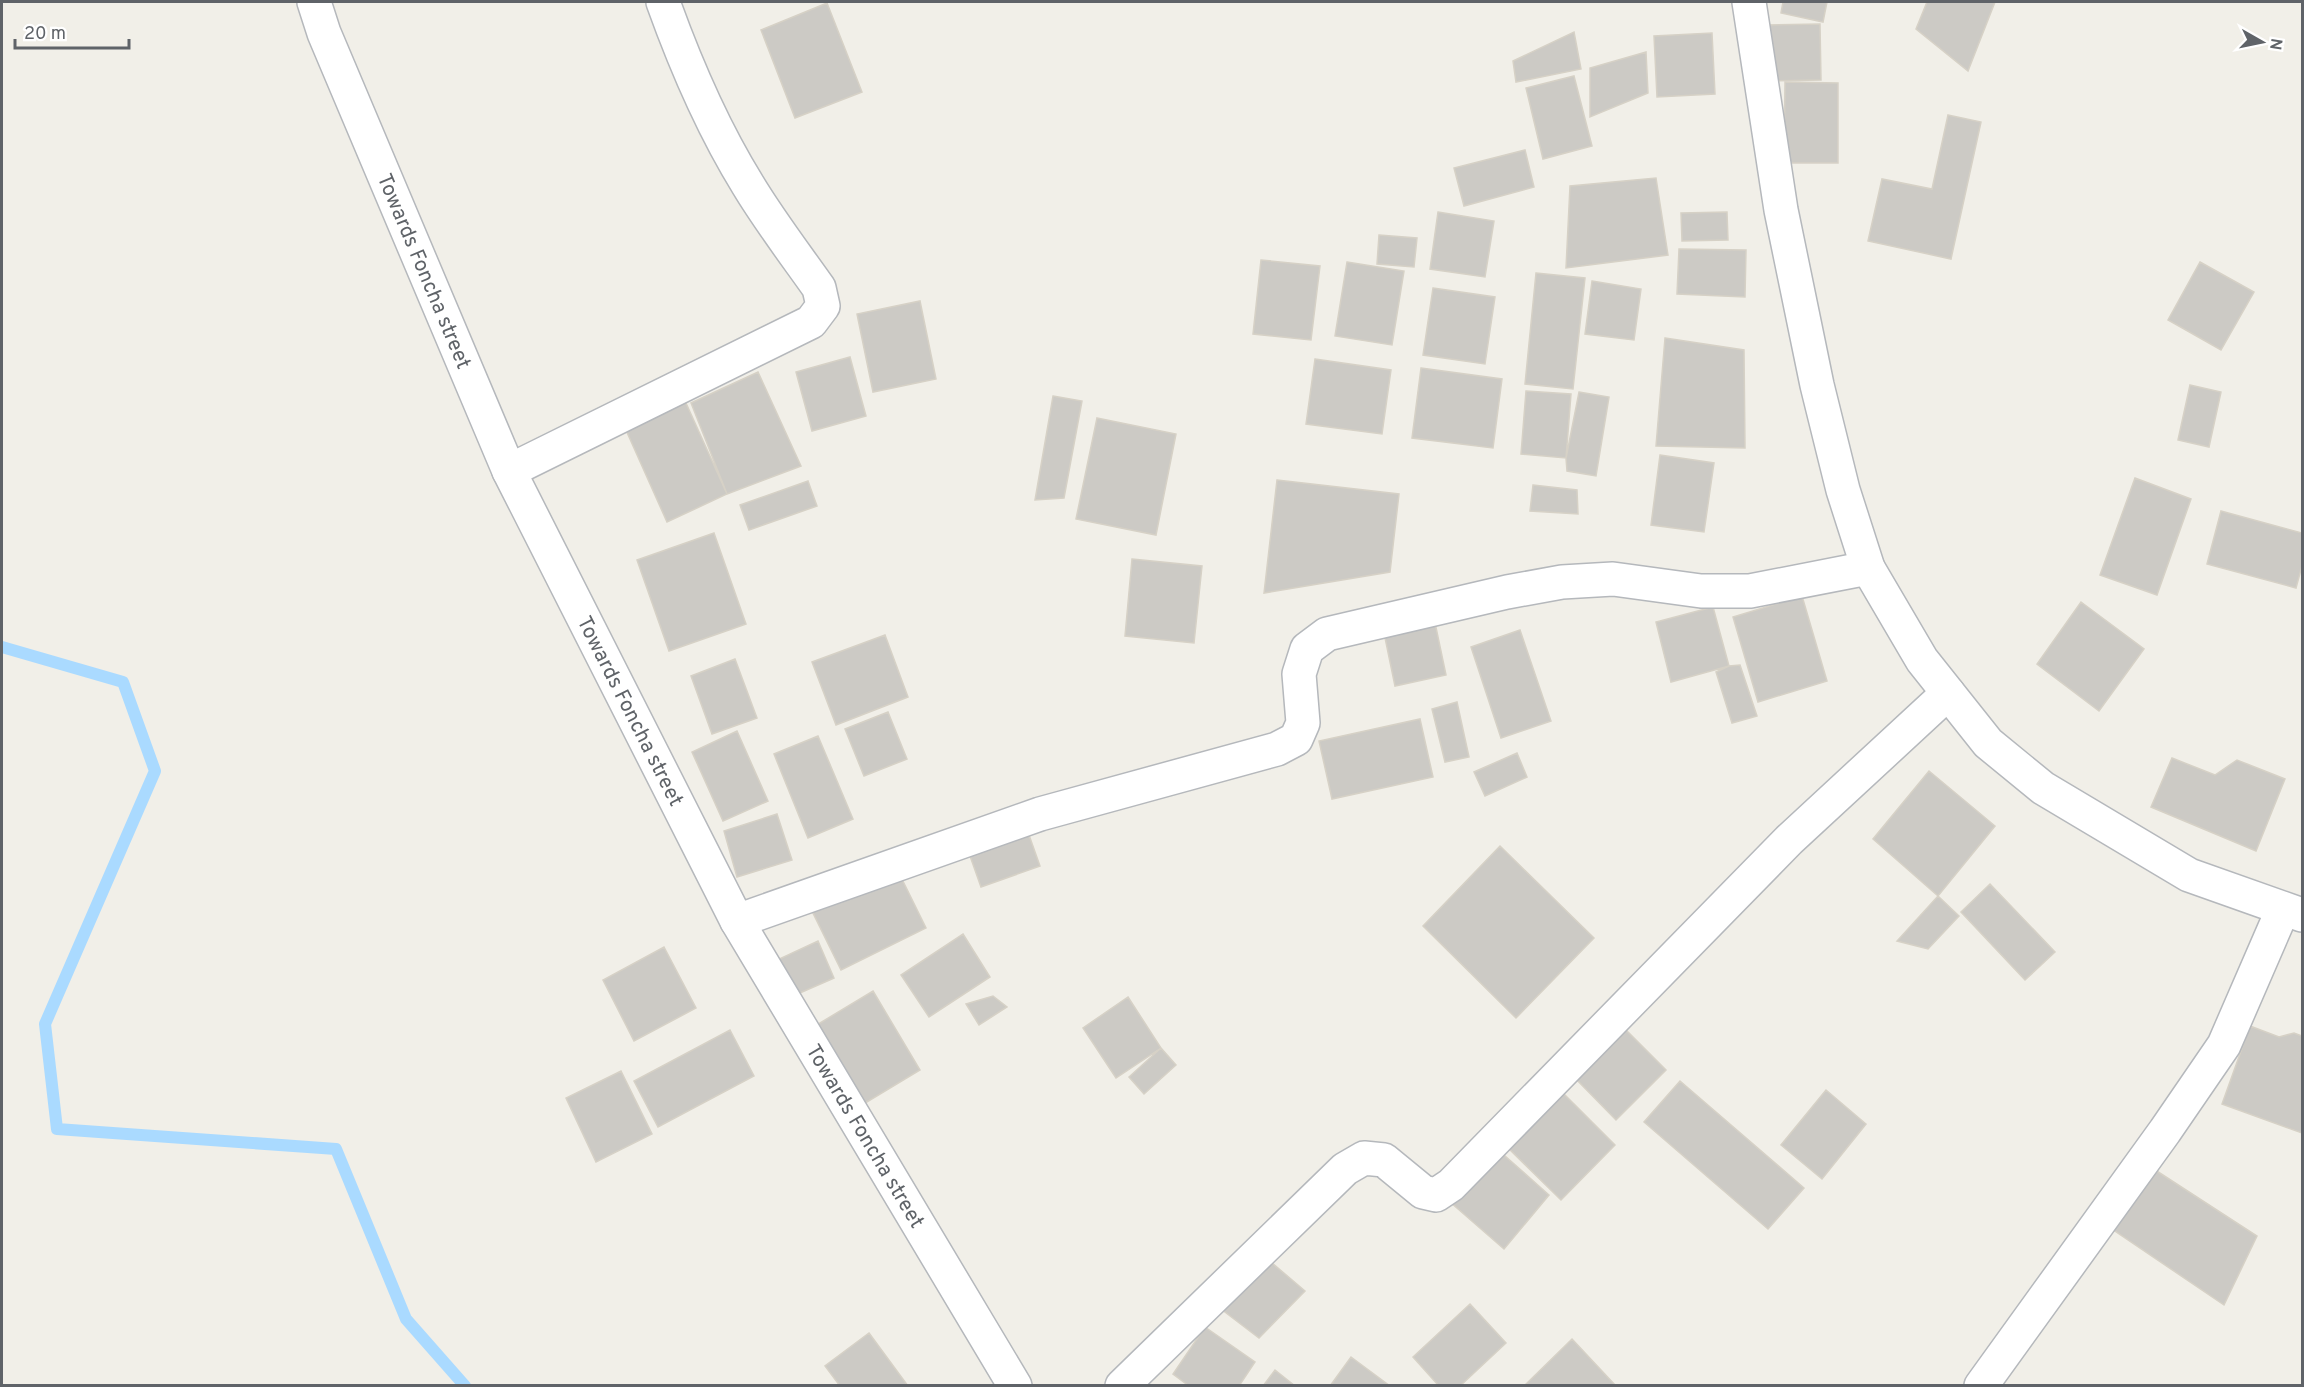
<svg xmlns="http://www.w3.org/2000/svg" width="2304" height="1387" font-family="Overpass,sans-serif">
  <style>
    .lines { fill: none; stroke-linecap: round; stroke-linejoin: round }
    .stream { stroke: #aadaff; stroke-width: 12 }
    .building { fill: #cccac5; stroke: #d6d1c6; stroke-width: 1.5 }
    .street-casing { stroke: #b5b8bc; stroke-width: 36 }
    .street { stroke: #fff; stroke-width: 33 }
    .labels { text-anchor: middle; stroke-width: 4.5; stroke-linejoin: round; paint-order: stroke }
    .street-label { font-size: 21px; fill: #5f6368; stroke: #fff }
  </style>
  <rect width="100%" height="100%" fill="#f1efe8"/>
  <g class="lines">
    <!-- stream -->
    <path class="stream" d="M 2,647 L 123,682 L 155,771 L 45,1024 L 57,1129 L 336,1149 L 406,1319 L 465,1386"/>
  </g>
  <!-- building -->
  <path class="building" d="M 1783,2 L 1827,2 L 1823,22 L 1781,13 Z
    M 1927,2 L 1995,2 L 1968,71 L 1916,29 Z
    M 827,3 L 862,92 L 795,118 L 761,30 Z
    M 1820,24 L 1821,80 L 1769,81 L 1767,25 Z
    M 1574,32 L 1581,69 L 1516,82 L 1513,61 Z
    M 1712,33 L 1715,94 L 1657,97 L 1654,36 Z
    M 1646,52 L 1648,93 L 1590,117 L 1590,68 Z
    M 1574,76 L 1592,146 L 1543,159 L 1526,88 Z
    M 1785,82 L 1838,83 L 1838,163 L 1784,163 Z
    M 1948,115 L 1981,122 L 1951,259 L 1868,241 L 1882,179 L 1932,189 Z
    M 1525,150 L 1534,187 L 1464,206 L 1454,168 Z
    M 1656,178 L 1668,255 L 1566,268 L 1570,186 Z
    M 1438,212 L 1494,221 L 1485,277 L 1430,269 Z
    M 1727,212 L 1728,240 L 1682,241 L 1681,213 Z
    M 1379,235 L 1417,238 L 1414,267 L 1377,264 Z
    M 1679,249 L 1746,250 L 1745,297 L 1677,294 Z
    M 1261,260 L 1320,266 L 1311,340 L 1253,334 Z
    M 1347,262 L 1404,271 L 1392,345 L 1335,336 Z
    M 2200,262 L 2254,292 L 2221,350 L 2168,320 Z
    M 1536,273 L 1585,278 L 1573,389 L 1525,384 Z
    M 1592,281 L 1641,289 L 1634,340 L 1585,334 Z
    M 1433,288 L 1495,297 L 1485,364 L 1423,355 Z
    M 920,301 L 936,379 L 873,392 L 857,314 Z
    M 1665,338 L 1744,350 L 1745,448 L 1656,446 Z
    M 850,357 L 866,416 L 812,431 L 796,372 Z
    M 1315,359 L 1391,370 L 1382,434 L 1306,424 Z
    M 1421,368 L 1502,379 L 1493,448 L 1412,438 Z
    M 758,372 L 801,466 L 727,494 L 691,403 Z
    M 2190,385 L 2221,392 L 2209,447 L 2178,440 Z
    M 1526,391 L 1571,394 L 1566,458 L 1521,454 Z
    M 681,392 L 727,494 L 667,522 L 621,419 Z
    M 1579,392 L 1609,397 L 1596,476 L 1567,471 L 1566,458 Z
    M 1053,396 L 1082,401 L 1064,498 L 1035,500 Z
    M 1097,418 L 1176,434 L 1156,535 L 1076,519 Z
    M 1660,455 L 1714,463 L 1704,532 L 1651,525 Z
    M 2135,478 L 2191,499 L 2157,595 L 2100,575 Z
    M 1277,480 L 1399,494 L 1390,572 L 1264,593 Z
    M 808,481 L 817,506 L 749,530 L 740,505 Z
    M 1533,485 L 1577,490 L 1578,514 L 1530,511 Z
    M 2221,511 L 2302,533 L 2302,566 L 2296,588 L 2207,564 Z
    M 714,533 L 746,624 L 669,651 L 637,560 Z
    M 1132,559 L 1202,566 L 1194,643 L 1125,636 Z
    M 1802,596 L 1827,681 L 1758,702 L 1733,617 Z
    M 2081,602 L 2144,649 L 2099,711 L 2037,664 Z
    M 1713,607 L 1729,666 L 1671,682 L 1656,622 Z
    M 1434,618 L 1446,675 L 1395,686 L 1383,628 Z
    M 1520,630 L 1551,721 L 1501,738 L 1471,647 Z
    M 885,635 L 908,697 L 836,725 L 812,662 Z
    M 735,659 L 757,718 L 712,734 L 691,676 Z
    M 1740,665 L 1757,716 L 1732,723 L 1716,672 L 1729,666 Z
    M 1457,702 L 1469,757 L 1445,762 L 1432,709 Z
    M 888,712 L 907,759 L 864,776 L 845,729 Z
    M 1420,719 L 1433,777 L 1332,799 L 1319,741 Z
    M 737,731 L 768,801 L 723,821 L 692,752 Z
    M 818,736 L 853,819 L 808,838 L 774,754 Z
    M 1517,753 L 1527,777 L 1485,796 L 1474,772 Z
    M 2172,758 L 2215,775 L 2237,760 L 2285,779 L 2256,851 L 2151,807 Z
    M 1929,771 L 1995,826 L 1938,896 L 1873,839 Z
    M 777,814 L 792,860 L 737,877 L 724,831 Z
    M 1029,835 L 1040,866 L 981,887 L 970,856 Z
    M 1500,846 L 1594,938 L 1516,1018 L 1423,926 Z
    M 896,867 L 926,928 L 841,970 L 811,909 Z
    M 1990,884 L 2055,952 L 2025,980 L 1961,912 Z
    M 1938,896 L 1959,916 L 1928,949 L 1897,941 Z
    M 963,934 L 990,977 L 929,1017 L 901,975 Z
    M 818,941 L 834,978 L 793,996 L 777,960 Z
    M 664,947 L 696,1008 L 634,1041 L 603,980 Z
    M 873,991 L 920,1070 L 862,1105 L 815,1026 Z
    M 993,996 L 1007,1007 L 979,1025 L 966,1004 Z
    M 1128,997 L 1161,1048 L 1116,1078 L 1083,1028 Z
    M 1622,1026 L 1666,1070 L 1616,1120 L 1572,1075 Z
    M 2250,1026 L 2279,1037 L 2294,1033 L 2302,1036 L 2302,1133 L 2222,1104 Z
    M 730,1030 L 754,1076 L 658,1127 L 634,1081 Z
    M 1161,1048 L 1176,1065 L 1144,1094 L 1129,1077 Z
    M 621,1071 L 652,1134 L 596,1162 L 566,1098 Z
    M 1680,1081 L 1804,1188 L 1768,1229 L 1644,1122 Z
    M 1558,1088 L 1615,1145 L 1561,1200 L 1503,1143 Z
    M 1826,1090 L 1866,1124 L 1822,1179 L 1781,1145 Z
    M 1496,1148 L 1549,1195 L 1504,1249 L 1450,1202 Z
    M 2149,1166 L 2257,1236 L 2224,1305 L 2109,1227 Z
    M 1265,1257 L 1305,1291 L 1259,1338 L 1217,1306 Z
    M 1470,1304 L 1506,1343 L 1460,1386 L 1439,1386 L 1413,1357 Z
    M 1205,1327 L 1255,1362 L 1239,1386 L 1189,1386 L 1173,1374 Z
    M 869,1333 L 908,1386 L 840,1386 L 825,1366 Z
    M 1572,1339 L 1616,1386 L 1524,1386 Z
    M 1351,1357 L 1390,1386 L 1330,1386 Z
    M 1275,1370 L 1295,1386 L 1263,1386 Z"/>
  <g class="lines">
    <defs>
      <g id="street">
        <path id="s1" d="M 314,2 L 324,33 L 509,471 L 737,921 L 1015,1386"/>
        <path d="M 1749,2 L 1781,210 L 1817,385 L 1843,490 L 1868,568 L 1922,660 L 1988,743 L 2043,788 L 2189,875 L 2302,915"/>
        <path d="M 509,471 L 811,322 L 823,306 L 819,288 C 795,254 769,220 748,185 C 712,127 686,66 663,2"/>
        <path d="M 737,921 L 1040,814 L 1277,749 L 1296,739 L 1303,723 L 1299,674 L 1307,649 L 1327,634 L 1507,592 L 1562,582 L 1613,579 L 1701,591 L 1750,591 L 1868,568"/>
        <path d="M 1122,1386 L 1345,1169 L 1364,1158 L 1384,1160 L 1423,1192 L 1436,1195 L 1451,1185 L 1789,840 L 1948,693"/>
        <path d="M 1981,1386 L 2165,1131 L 2224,1045 L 2283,909"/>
      </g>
    </defs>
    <!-- street casing -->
    <use href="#street" class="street-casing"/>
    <!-- street -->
    <use href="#street" class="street"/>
  </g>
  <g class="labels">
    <!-- street labels -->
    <g class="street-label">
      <text dy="7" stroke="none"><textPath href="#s1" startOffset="291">Towards Foncha street</textPath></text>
      <text dy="7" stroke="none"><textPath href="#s1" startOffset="777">Towards Foncha street</textPath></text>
      <text dy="7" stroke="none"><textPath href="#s1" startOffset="1263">Towards Foncha street</textPath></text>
    </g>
  </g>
  <!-- border -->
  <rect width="2304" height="1387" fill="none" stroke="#5f6368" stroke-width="6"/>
  <!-- north arrow -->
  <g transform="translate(2262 42) rotate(99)" stroke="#ffffff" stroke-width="4.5" paint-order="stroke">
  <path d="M0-4.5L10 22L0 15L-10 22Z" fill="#5f6368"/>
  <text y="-9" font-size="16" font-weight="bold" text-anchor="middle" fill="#5f6368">N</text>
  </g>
  <!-- scale -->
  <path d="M15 39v9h114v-9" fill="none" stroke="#5f6368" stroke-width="3"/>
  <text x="24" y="39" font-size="18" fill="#5f6368" stroke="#ffffff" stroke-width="4.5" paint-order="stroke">20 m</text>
</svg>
